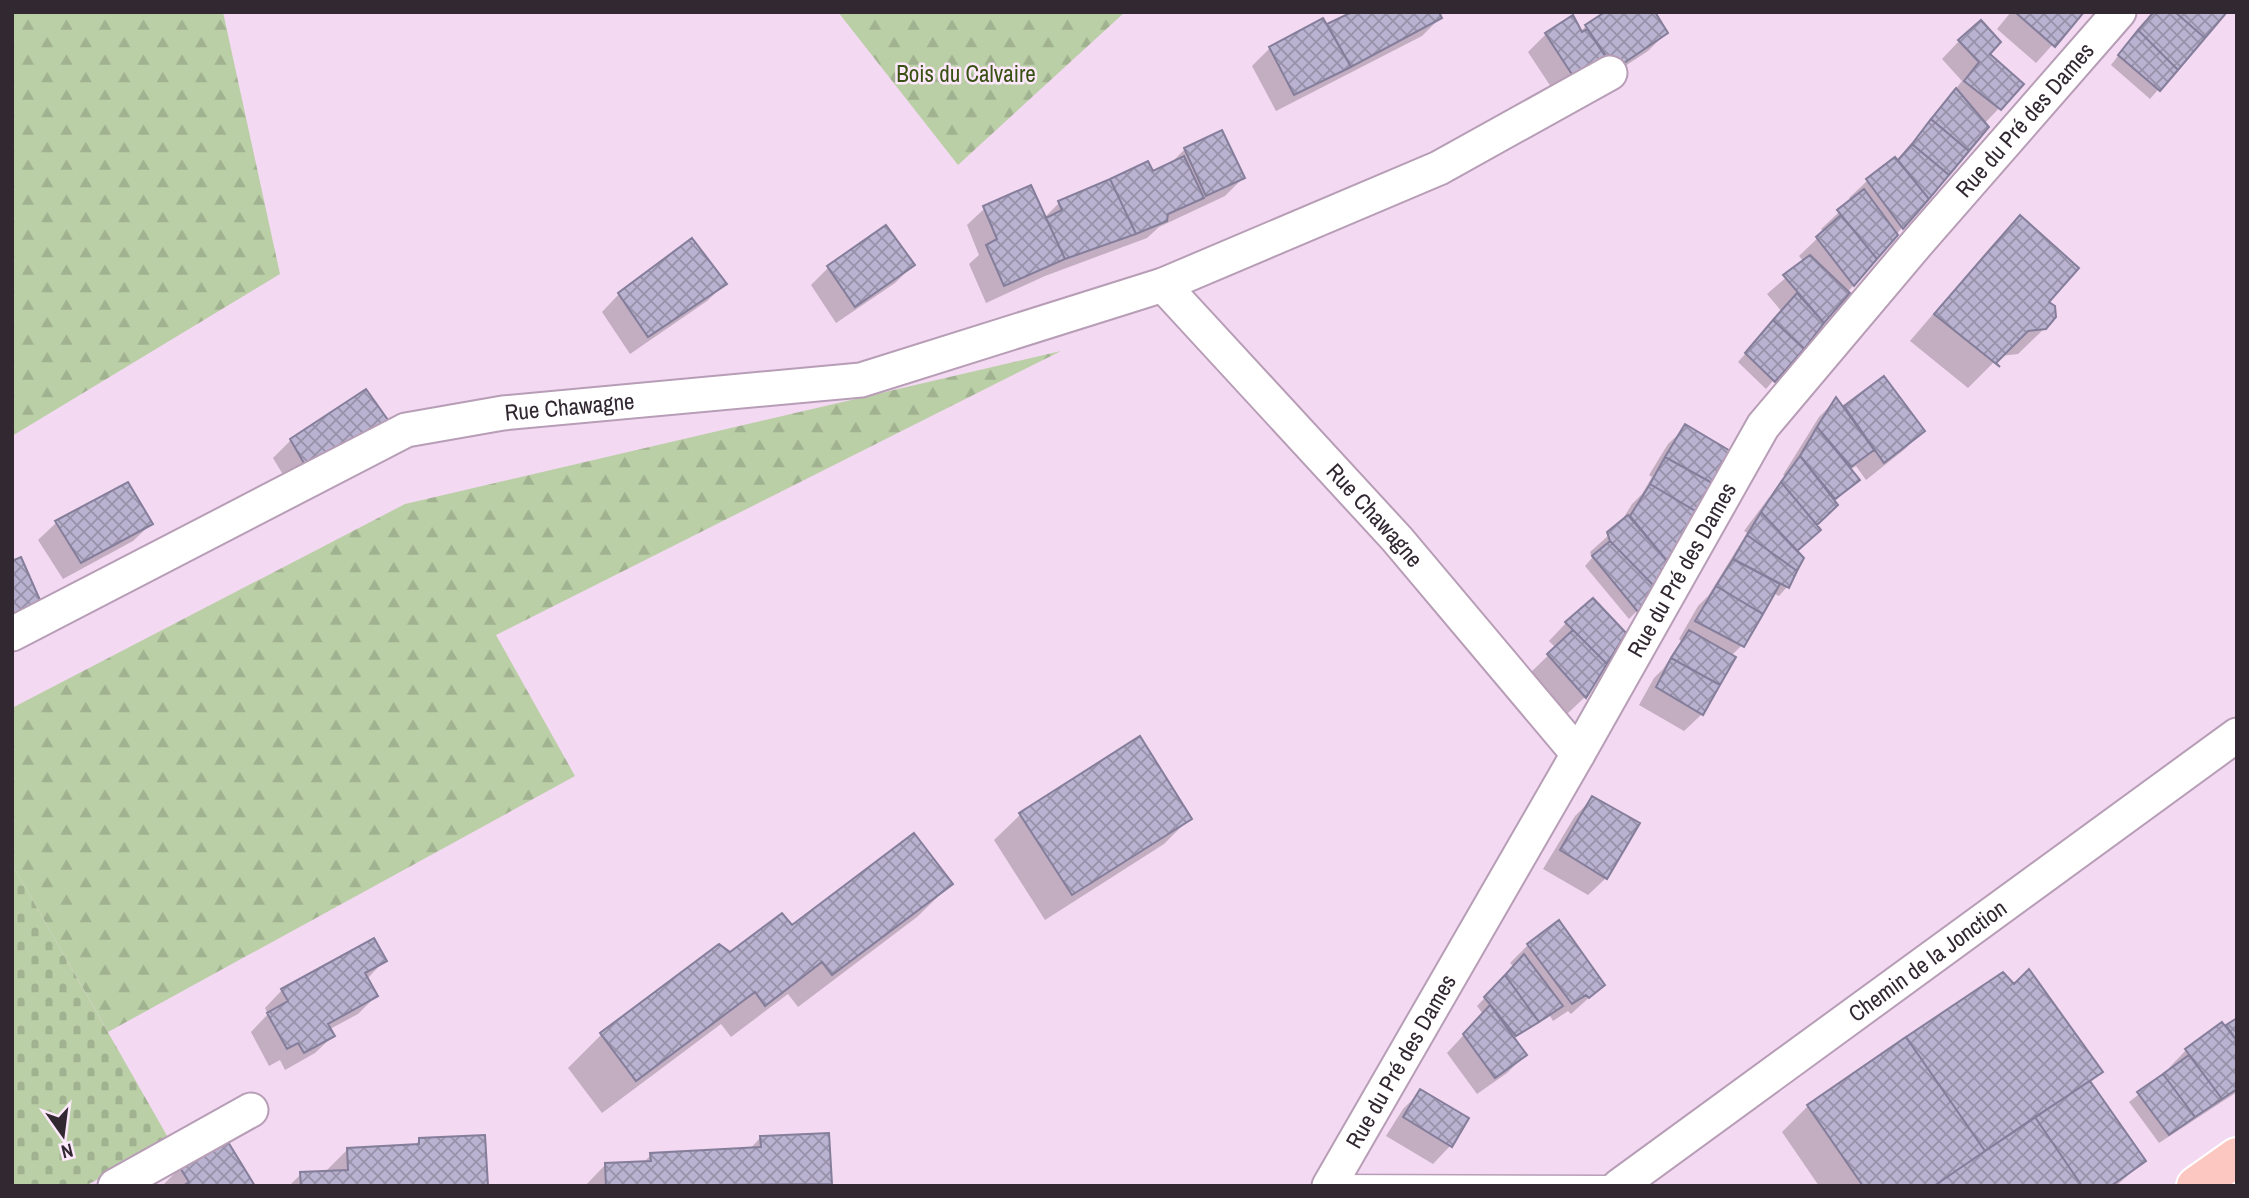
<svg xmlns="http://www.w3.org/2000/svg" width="2249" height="1198" font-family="'Archivo Narrow',sans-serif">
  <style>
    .forest { fill: url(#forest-firs) }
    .cemetery { fill: url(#cemetery-stones) }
    .shadow { fill: #0003 }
    .building { fill: url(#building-cross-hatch); stroke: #857e9b; stroke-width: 2 }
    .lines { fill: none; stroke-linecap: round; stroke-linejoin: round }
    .lane-casing { stroke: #b79eb6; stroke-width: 19 }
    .street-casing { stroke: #b79eb6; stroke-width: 37 }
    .primary-casing { stroke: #fff; stroke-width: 42 }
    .lane { stroke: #fff; stroke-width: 16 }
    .street { stroke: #fff; stroke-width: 33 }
    .primary { stroke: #fcc7c1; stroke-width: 38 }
    .labels { text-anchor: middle; stroke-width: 5; stroke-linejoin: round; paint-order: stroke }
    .park-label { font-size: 23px; fill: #385113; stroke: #fde8fc }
    .street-label { font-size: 23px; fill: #312831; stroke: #fde8fc }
  </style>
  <defs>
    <pattern id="forest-firs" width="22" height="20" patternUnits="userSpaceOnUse" patternTransform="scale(1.75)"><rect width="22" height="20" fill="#bbcfa7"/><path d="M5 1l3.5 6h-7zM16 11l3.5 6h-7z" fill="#a1b290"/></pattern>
    <pattern id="cemetery-stones" width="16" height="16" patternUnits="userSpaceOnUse" patternTransform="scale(1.75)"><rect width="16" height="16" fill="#bbcfa7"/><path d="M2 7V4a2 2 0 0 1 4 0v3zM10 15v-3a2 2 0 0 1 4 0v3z" fill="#a1b290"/></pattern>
    <pattern id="building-cross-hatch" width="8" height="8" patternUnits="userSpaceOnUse" patternTransform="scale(1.75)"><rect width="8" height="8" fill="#b9b2d0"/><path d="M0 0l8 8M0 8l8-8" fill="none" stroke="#9791a9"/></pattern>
  </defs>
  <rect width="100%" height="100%" fill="#f3d9f2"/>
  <!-- forest -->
  <path class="forest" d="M 12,12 L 223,12 L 280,274 L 12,436 Z
    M 838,12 L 1125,12 L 958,165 Z
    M 1061,351 L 496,635 L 575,776 L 108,1032 L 12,864 L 12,708 L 405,504 Z"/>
  <!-- cemetery -->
  <path class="cemetery" d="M 12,864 L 170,1141 L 85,1186 L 12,1186 Z"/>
  <!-- shadow -->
  <path class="shadow" d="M 2011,12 L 2082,12 L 2036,63 L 1997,29 Z
    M 2152,12 L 2225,12 L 2150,99 L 2111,65 Z
    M 1349,16 L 1440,18 L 1422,36 L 1276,111 L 1252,66 L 1270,48 Z
    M 1586,26 L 1666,33 L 1648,51 L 1596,85 L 1555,93 L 1528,52 L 1546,34 L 1580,32 Z
    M 1959,41 L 1987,54 L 2022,84 L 1984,124 L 1987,127 L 1766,389 L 1738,362 L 1782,312 L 1767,294 L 1804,262 L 1799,256 L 1824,232 L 1821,229 L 1851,201 L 1849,198 L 1867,181 L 1894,159 L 1897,162 L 1962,81 L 1942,59 Z
    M 1185,149 L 1243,178 L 1225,196 L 1159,227 L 1147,238 L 1045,276 L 986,303 L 969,264 L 979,255 L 967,225 L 985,208 L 1044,218 L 1059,203 L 1153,174 L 1168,166 Z
    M 2020,217 L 2046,302 L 2045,328 L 2018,354 L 2000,356 L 1968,388 L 1910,341 L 1994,243 Z
    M 913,265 L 895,283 L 836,323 L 811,285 L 829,267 Z
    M 725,284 L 707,301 L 630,354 L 602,312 L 619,294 Z
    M 1836,400 L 1843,409 L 1845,407 L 1923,431 L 1905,449 L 1866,480 L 1856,466 L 1850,470 L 1858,480 L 1834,502 L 1836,505 L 1815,526 L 1819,530 L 1796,552 L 1801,559 L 1787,587 L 1779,596 L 1773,593 L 1742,645 L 1731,656 L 1702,714 L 1684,731 L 1639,705 L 1654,678 L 1663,669 L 1681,641 L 1679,639 L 1698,606 L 1708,596 L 1747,533 L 1744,531 L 1785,476 L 1783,475 L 1819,417 Z
    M 1686,427 L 1730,453 L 1653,585 L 1637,611 L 1629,619 L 1585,566 L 1592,558 L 1590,552 L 1618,527 L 1632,504 L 1642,494 L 1652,477 L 1649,475 L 1668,444 Z
    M 291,440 L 375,448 L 294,493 L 273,458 Z
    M 56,523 L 151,524 L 133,541 L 63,579 L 38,540 Z
    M 1566,623 L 1623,633 L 1585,697 L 1567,714 L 1530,673 L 1556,648 L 1549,641 Z
    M 1593,798 L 1606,878 L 1588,895 L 1543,869 L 1575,816 Z
    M 1021,814 L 1190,818 L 1164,844 L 1045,920 L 994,840 Z
    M 951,884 L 917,917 L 798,1007 L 788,994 L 731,1037 L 721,1024 L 602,1113 L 568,1068 L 601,1035 L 719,946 L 731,954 L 791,927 Z
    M 1528,945 L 1603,985 L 1571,1014 L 1568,1011 L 1553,1021 L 1550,1016 L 1513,1039 L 1525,1055 L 1507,1073 L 1477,1094 L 1447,1053 L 1483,1014 L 1477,1006 L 1514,967 L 1510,963 Z
    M 384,961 L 367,979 L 376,996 L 358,1014 L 330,1029 L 333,1036 L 315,1053 L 285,1070 L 280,1060 L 269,1066 L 251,1032 L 268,1014 L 265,1008 L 282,990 Z
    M 2237,1020 L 2237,1092 L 2159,1143 L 2129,1102 L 2170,1070 L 2169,1068 L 2186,1050 Z
    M 2101,1072 L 2090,1083 L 2144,1161 L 2116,1186 L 1819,1186 L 1782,1132 L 1808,1106 Z
    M 1420,1092 L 1467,1119 L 1450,1146 L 1433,1164 L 1386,1136 L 1403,1109 Z
    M 760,1138 L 830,1183 L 828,1186 L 585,1186 L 605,1165 L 643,1163 L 651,1155 L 749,1150 Z
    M 420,1140 L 486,1186 L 289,1186 L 301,1174 L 325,1172 L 348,1149 L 413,1146 Z
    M 180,1168 L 253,1186 L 162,1186 Z"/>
  <!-- building -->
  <path class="building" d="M 1352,12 L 1439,12 L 1442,18 L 1351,67 L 1327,24 Z
    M 1605,12 L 1655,12 L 1668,33 L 1615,69 L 1585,25 Z
    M 2015,12 L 2084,12 L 2055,47 Z
    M 2154,12 L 2175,12 L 2205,38 L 2178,70 L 2138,30 Z
    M 2175,12 L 2227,12 L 2205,38 Z
    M 1573,15 L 1582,32 L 1587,29 L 1605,56 L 1573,76 L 1545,33 Z
    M 1323,18 L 1351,67 L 1294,95 L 1269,47 Z
    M 1981,20 L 2001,42 L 1990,54 L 2024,84 L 2001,110 L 1964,81 L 1979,62 L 1958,40 Z
    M 2138,30 L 2178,70 L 2160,91 L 2118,55 Z
    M 1956,88 L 1989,127 L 1969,151 L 1931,119 Z
    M 1931,119 L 1969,151 L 1949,175 L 1912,144 Z
    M 1222,130 L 1245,178 L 1206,196 L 1184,148 Z
    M 1912,144 L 1949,175 L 1929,199 L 1898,160 Z
    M 1184,156 L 1204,198 L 1168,214 L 1167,221 L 1136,234 L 1110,179 L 1148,161 L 1153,171 Z
    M 1895,157 L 1929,199 L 1903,229 L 1866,179 Z
    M 1110,179 L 1136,234 L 1065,259 L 1046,218 L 1062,210 L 1058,201 Z
    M 1031,185 L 1065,259 L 1004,286 L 986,245 L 997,239 L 983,206 Z
    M 1864,189 L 1898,235 L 1877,259 L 1837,210 Z
    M 1841,215 L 1877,259 L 1854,286 L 1816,237 Z
    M 2020,215 L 2079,268 L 2049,302 L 2055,306 L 2056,317 L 2046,329 L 2028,331 L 1996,363 L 2000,367 L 1934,314 Z
    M 886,225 L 915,265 L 855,307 L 827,266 Z
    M 692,238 L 727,284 L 648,337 L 618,293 Z
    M 1810,255 L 1850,293 L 1824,323 L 1783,275 Z
    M 1797,293 L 1824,323 L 1804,349 L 1773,320 Z
    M 1773,320 L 1804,349 L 1775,382 L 1745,353 Z
    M 1884,376 L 1925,431 L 1884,463 L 1844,406 Z
    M 366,389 L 395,430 L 312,477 L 290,439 Z
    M 1836,397 L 1874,450 L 1851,467 L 1817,427 Z
    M 1685,424 L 1732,452 L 1714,484 L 1665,457 Z
    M 1817,427 L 1860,480 L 1835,499 L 1800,456 Z
    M 1800,456 L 1838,505 L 1817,525 L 1781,482 Z
    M 1665,457 L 1714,484 L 1697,512 L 1650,484 Z
    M 128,482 L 153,524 L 81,563 L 55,521 Z
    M 1781,482 L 1821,530 L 1797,551 L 1761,512 Z
    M 1650,484 L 1697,512 L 1668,562 L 1630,516 Z
    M 1761,512 L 1804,558 L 1797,571 L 1747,535 Z
    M 1628,515 L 1668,562 L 1654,586 L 1610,541 L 1607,532 Z
    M 1747,535 L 1797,571 L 1789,588 L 1733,559 Z
    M 1610,541 L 1654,586 L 1638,612 L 1592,556 Z
    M 21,557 L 43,607 L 12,619 L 12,561 Z
    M 1733,559 L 1780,584 L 1763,614 L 1716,586 Z
    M 1716,586 L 1763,614 L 1744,647 L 1695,621 Z
    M 1593,598 L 1626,633 L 1607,664 L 1565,622 Z
    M 1573,630 L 1607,664 L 1586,698 L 1547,654 Z
    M 1689,630 L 1736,657 L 1720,685 L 1671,658 Z
    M 1671,658 L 1720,685 L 1703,715 L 1656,687 Z
    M 1140,736 L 1192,819 L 1072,895 L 1019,813 Z
    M 1592,796 L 1640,823 L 1607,879 L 1560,850 Z
    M 914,833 L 953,884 L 832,975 L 822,962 L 765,1006 L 755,992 L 636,1081 L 600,1033 L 719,944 L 730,952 L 782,913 L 792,925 Z
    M 1559,920 L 1605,985 L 1589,998 L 1586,995 L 1572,1004 L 1527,944 Z
    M 374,938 L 387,961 L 365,973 L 378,996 L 328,1024 L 335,1036 L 304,1053 L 298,1043 L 287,1049 L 267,1013 L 288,1001 L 281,989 Z
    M 1524,954 L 1563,1006 L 1539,1022 L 1505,975 Z
    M 2029,969 L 2103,1072 L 1985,1151 L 1906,1037 L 2003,972 L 2014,984 Z
    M 1505,975 L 1539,1022 L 1516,1036 L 1484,997 Z
    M 1490,1005 L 1527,1055 L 1495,1078 L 1463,1034 Z
    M 2237,1018 L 2237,1041 L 2226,1025 Z
    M 2222,1022 L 2237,1041 L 2237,1089 L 2222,1099 L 2185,1049 Z
    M 1906,1037 L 1985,1151 L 1934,1186 L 1863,1186 L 1807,1105 Z
    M 2189,1055 L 2222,1099 L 2195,1117 L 2163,1074 Z
    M 2163,1074 L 2195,1117 L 2169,1135 L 2137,1092 Z
    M 2090,1081 L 2146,1161 L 2111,1186 L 2082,1186 L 2035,1117 Z
    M 1420,1089 L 1469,1118 L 1452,1147 L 1403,1117 Z
    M 2035,1117 L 2082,1186 L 1934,1186 L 1985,1151 Z
    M 829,1133 L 832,1184 L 606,1186 L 605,1163 L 651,1161 L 650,1153 L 761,1147 L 760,1136 Z
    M 485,1135 L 488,1186 L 301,1186 L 300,1172 L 348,1170 L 347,1148 L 419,1144 L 419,1138 Z
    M 225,1137 L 255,1186 L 183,1186 L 189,1182 L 179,1166 Z"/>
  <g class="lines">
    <defs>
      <path id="lane" d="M 1331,1183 L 1619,1184"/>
      <g id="street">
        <path d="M 1163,285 L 1439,168 L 1610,73"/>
        <path id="s1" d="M 12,634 L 406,430 L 503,413 L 861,380 L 1163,285 L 1397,539 L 1578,754"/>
        <path d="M 115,1186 L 251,1110"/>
        <path id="s2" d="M 1329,1186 L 1578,754 L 1763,426 L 1919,241 L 2119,12"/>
        <path id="s3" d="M 1619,1186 L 2237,735"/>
      </g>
      <path id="primary" d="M 2196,1186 L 2237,1157"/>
    </defs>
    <!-- lane casing -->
    <use href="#lane" class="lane-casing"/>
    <!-- street casing -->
    <use href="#street" class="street-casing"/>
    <!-- primary casing -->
    <use href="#primary" class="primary-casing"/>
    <!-- lane -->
    <use href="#lane" class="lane"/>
    <!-- street -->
    <use href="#street" class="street"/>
    <!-- primary -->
    <use href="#primary" class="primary"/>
  </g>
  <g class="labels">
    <!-- park labels -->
    <g class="park-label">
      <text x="966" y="82">Bois du Calvaire</text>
    </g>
    <!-- street labels -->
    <g class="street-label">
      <text dy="8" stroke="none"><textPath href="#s2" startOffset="1278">Rue du Pré des Dames</textPath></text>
      <text dy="8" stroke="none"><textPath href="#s1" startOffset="609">Rue Chawagne</textPath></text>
      <text dy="8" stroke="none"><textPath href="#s1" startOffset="1531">Rue Chawagne</textPath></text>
      <text dy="8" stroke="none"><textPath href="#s2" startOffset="710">Rue du Pré des Dames</textPath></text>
      <text dy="8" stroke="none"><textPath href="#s3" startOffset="382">Chemin de la Jonction</textPath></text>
      <text dy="8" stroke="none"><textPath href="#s2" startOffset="144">Rue du Pré des Dames</textPath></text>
    </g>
  </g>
  <!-- border -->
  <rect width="2249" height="1198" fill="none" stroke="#312831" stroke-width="28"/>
  <!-- north arrow -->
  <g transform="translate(63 1135) rotate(166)" stroke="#fde8fc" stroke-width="5" paint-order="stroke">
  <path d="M0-5L12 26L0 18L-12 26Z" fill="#312831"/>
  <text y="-10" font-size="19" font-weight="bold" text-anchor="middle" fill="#312831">N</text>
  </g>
</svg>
